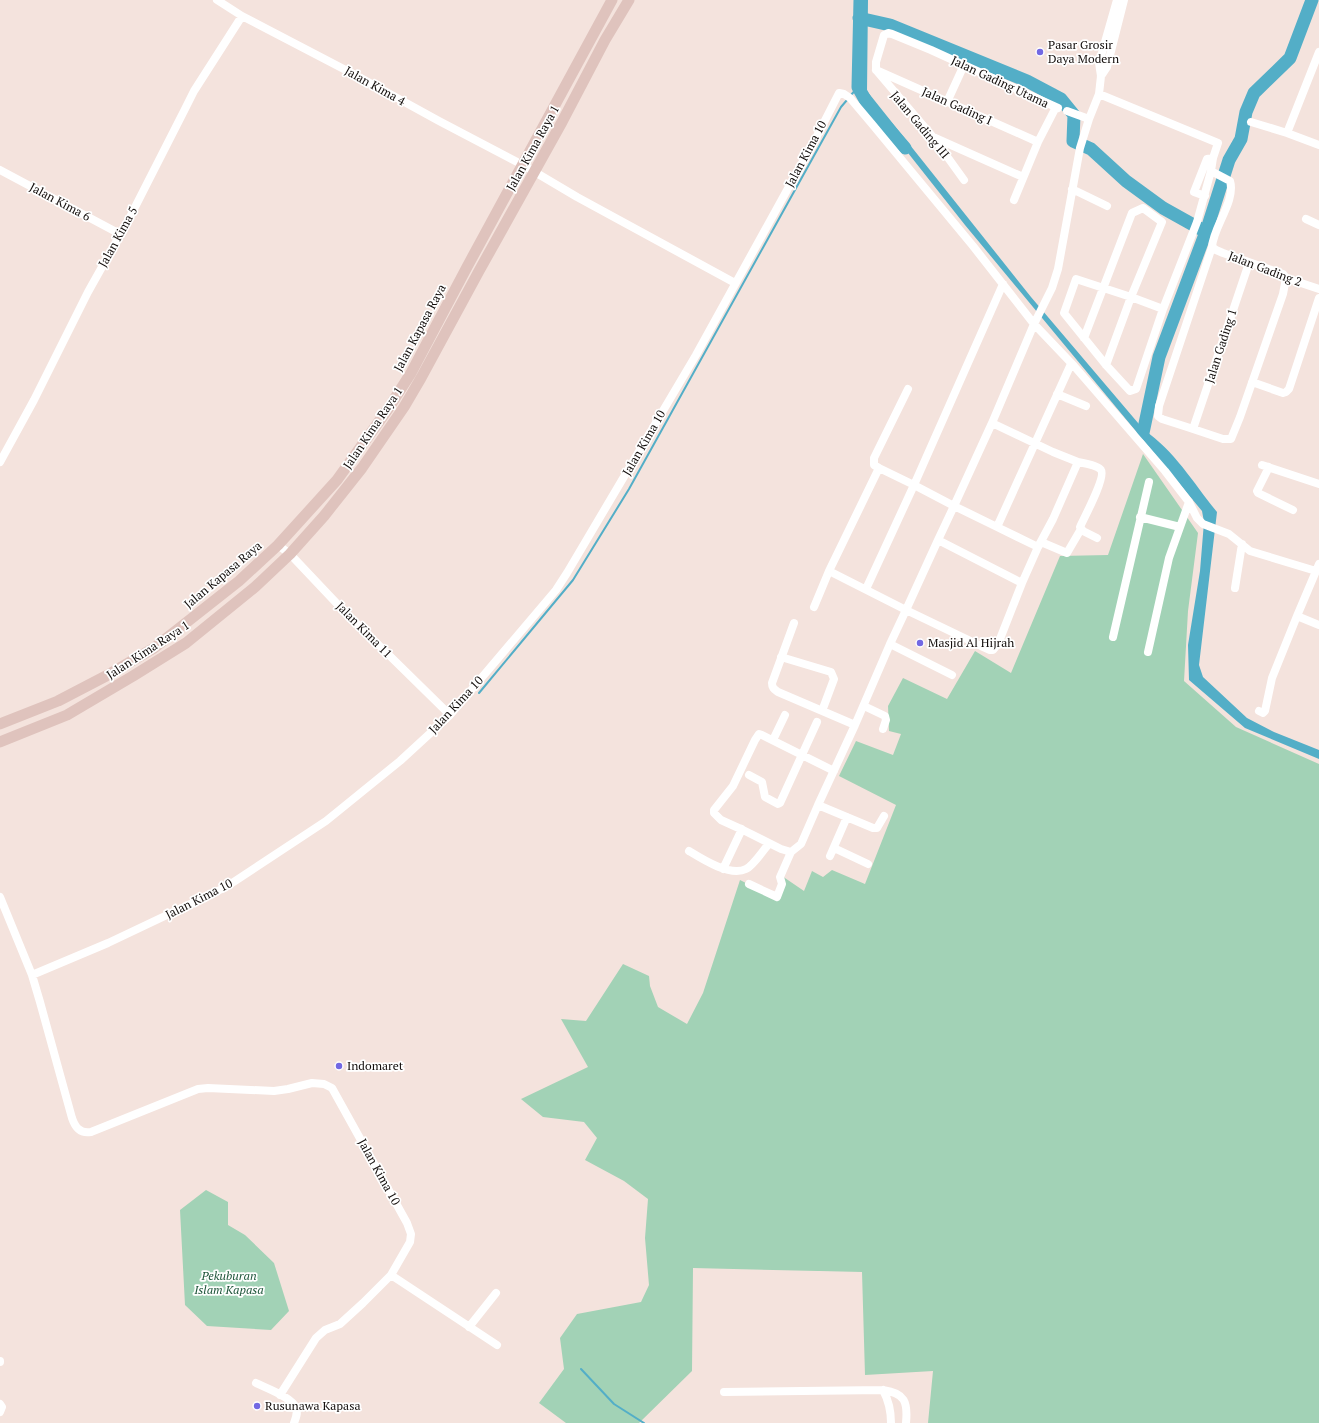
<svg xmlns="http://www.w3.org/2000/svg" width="1319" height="1423" font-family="'PT Serif',serif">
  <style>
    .green { fill: #a2d2b6 }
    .water { fill: #53aec7 }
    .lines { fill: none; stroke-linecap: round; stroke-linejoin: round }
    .stream { stroke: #53aec7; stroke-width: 2 }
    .river { stroke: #53aec7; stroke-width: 13 }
    .street { stroke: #fff; stroke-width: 8 }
    .secondary { stroke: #dfc3bd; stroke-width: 11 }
    .poi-dot { fill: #7268e3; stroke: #fff; stroke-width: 1.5 }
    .labels { text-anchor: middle; stroke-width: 3.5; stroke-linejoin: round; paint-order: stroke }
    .poi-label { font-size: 12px; fill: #120d0b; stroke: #fff; text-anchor: start }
    .street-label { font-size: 12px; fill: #120d0b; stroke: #fff }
    .park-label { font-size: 12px; font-style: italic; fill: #1e553a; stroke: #fff }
  </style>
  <rect width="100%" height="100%" fill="#f4e3dd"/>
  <!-- green -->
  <path class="green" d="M 1143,454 L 1198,533 L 1188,611 L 1184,681 L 1236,727 L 1319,764 L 1319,1423 L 928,1423 L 933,1371 L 865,1375 L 862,1272 L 693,1268 L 692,1371 L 639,1423 L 566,1423 L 539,1403 L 564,1369 L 560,1338 L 577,1314 L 641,1302 L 649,1285 L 645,1238 L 648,1199 L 624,1181 L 585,1160 L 597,1138 L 584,1122 L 543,1117 L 521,1099 L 588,1067 L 561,1019 L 586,1021 L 623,964 L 649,976 L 650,986 L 658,1007 L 687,1024 L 703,993 L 740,880 L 775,898 L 782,876 L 804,891 L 812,871 L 823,877 L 832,870 L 865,884 L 896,805 L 839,776 L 856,741 L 893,755 L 901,734 L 889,731 L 888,706 L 903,678 L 947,699 L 975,651 L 1011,673 L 1060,556 L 1108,555 Z
    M 206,1190 L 228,1202 L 228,1225 L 245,1235 L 274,1263 L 289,1311 L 271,1330 L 207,1326 L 185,1305 L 180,1210 Z"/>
  <!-- water -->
  <path class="water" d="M 859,0 L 868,0 L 867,91 L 1031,297 L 1144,430 C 1175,451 1194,484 1217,512 L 1199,665 L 1203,677 L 1247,718 L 1274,732 L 1319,750 L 1319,759 L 1245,728 L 1189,680 L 1188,645 L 1200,571 L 1204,522 L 1202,511 L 965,225 L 859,91 Z"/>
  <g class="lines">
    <!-- stream -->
    <path class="stream" d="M 851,95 L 858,87
      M 479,693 L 573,580 L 629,489 L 841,107 L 847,100
      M 581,1369 L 614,1404 L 644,1423"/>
    <!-- river -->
    <path class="river" d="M 860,0 L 858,87 L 868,105 L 905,148
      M 859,18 L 890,25 L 1027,81 L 1061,99 L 1074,115 L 1073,141 L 1091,149 L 1126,181 L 1163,208 L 1206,232
      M 1143,433 L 1159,357 L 1207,229 L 1229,160 L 1241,139 L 1246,112 L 1254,93 L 1290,58 L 1312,0"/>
    <!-- street -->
    <path class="street" d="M 217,0 L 242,16 L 359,77 L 439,121 L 523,165 L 577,197 L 735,283
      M 876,70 L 876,62 L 884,35 L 888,33 L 892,34 L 931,50 L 1058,108
      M 876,70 L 1038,142
      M 876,70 L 933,137 L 964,180
      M 1101,76 L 1107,67 L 1124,0
      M 1099,94 L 1218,143 L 1213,158 L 1211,171 L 1230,181 C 1236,201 1213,227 1212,247 L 1159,406 L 1158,416 L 1162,419 L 1187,427 L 1223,439 L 1231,439 L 1240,417 L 1283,294 L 1286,278
      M 947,102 L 964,65
      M 1067,111 L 1089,119
      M 1251,122 L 1287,133 L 1319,145
      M 1287,133 L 1319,52
      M 933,137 L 1023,177
      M 0,170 L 120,234
      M 1072,189 L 1107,206
      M 1205,196 L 1194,192 L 1207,159 L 1213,158
      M 1014,200 L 1038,142 L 1056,107
      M 1306,219 L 1319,225
      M 1212,247 L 1216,250 L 1223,253 L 1283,274 L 1286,278 L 1319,289
      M 1163,309 L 1131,297 L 1076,279 L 1064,313 L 1106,365 L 1130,391 L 1136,389 L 1163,309 L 1197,222 L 1211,171
      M 1084,338 L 1132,213 L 1143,208 L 1162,222 L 1131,297 L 1106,365
      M 1252,382 L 1283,393 L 1286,392 L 1289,389 L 1319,298
      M 1057,394 L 1086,406
      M 992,423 L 954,506 L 914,485 L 1003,284
      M 1193,429 L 1249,263
      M 0,462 L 34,400 L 88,292 L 130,217 L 185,109 L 194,91 L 242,16
      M 1078,462 C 1084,463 1098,465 1101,470 C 1106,477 1084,518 1080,527 L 1083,531 L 1097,538
      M 1262,465 L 1319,484
      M 1269,467 L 1257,491 L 1258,493 L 1293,510
      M 879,468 L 874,465 L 874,458 L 908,389
      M 1140,517 L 1180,527
      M 997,527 L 954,506 L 938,540 L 1022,583 L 1038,547 L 1053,519 L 1078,462 L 1053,452 L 992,423 L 1034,324 L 1052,288 L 1058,269 L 1080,148 L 1089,119 L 1099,94 L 1101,76 L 1099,63 L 1117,0
      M 938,540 L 906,610 L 981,646 L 990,650 L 993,650 L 998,644 L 1022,583
      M 1041,542 L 1067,553 L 1081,529
      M 278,545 L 290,554 L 342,609 L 450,715
      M 1038,547 L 997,527 L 1071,364
      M 1235,588 L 1242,544
      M 866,589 L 914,485 L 879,468 L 829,571 L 906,610 L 890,644 L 952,675
      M 814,607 L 829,571
      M 1297,616 L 1319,625
      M 794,623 L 772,683 C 772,688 774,689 778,692 L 855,725
      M 1113,637 L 1149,482
      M 1148,652 L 1169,558 L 1189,502
      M 781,657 L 831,672 L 834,679 L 822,711
      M 864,706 L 885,716 L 886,720 L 883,729
      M 1259,711 L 1263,713 L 1265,711 L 1272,678 L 1297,616 L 1319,564
      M 773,740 L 785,715
      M 749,775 L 762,782 L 765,797 L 778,804 L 780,803 L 817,722
      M 818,805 L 801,844 L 791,852 L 781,849 L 743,830 L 721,820 L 714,813 L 714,810 L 733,786 L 755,740 L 759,734 L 762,735 L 834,771
      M 884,816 L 877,828 L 873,828 L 818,805 L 855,725 L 890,644
      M 834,848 L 868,864
      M 689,851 C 702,859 730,877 746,869 C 754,865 763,850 769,844
      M 830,856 L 847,817
      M 723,869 L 742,829
      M 749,884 L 777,897 L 782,884 L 780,877 L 791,852
      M 0,897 L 32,975 L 40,1002 L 72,1118 C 75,1127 80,1134 91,1132 L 198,1089 L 208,1088 L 274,1091 L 288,1089 L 312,1083 L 324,1084 L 332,1088 L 407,1223 L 411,1234 L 410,1242 L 391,1275 L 363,1303 L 340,1324 L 325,1330 L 316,1338 L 280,1395
      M 32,975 L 108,943 L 226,887 L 326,821 L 400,761 L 450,715 L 556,590 L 567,573 L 696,355 L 818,134 L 839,93 L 844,94 L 850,98 L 872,124 L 973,246 L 1034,324 L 1074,366 L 1165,471 L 1189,502 L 1197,518 L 1203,524 L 1229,534 L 1250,551 L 1316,571
      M 391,1275 L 497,1345
      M 469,1327 L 496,1293
      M 0,1361 L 0,1362
      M 256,1383 C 266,1388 292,1397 296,1408 C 298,1413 296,1418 294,1423
      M 883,1390 C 889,1401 891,1410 891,1423
      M 724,1392 L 883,1390 C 905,1393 908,1402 906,1423
      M 0,1404 L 2,1407 L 0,1412"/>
    <!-- secondary -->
    <path class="secondary" d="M 0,724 L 58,701 L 106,676 L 154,648 L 239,581 L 278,545 L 337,480 L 388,409 L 411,373 L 467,267 L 612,0
      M 0,742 L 67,715 L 133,676 L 186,643 L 255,587 L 290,554 L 324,516 L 362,468 L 404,407 L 421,378 L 479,271 L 562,122 L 605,40 L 629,0"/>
  </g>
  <!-- markers -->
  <g class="poi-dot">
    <circle cx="1040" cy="52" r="4"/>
    <circle cx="920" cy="643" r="4"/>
    <circle cx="339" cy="1066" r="4"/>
    <circle cx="257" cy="1406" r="4"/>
  </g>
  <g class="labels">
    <!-- poi labels -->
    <g class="poi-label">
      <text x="1048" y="49">Pasar Grosir<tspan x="1048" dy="14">Daya Modern</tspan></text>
      <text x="928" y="647">Masjid Al Hijrah</text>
      <text x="347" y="1070">Indomaret</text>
      <text x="265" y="1410">Rusunawa Kapasa</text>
    </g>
    <!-- street labels -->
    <g class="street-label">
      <text transform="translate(1000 82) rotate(25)" y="4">Jalan Gading Utama</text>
      <text transform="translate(375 86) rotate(29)" y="4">Jalan Kima 4</text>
      <text transform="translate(957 106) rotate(24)" y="4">Jalan Gading I</text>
      <text transform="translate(920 125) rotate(50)" y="4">Jalan Gading III</text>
      <text transform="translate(533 148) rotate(-61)" y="4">Jalan Kima Raya 1</text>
      <text transform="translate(806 154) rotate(-62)" y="4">Jalan Kima 10</text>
      <text transform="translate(60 202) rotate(28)" y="4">Jalan Kima 6</text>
      <text transform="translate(118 237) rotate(-61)" y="4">Jalan Kima 5</text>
      <text transform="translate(1265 269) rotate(21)" y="4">Jalan Gading 2</text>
      <text transform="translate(420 328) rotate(-62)" y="4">Jalan Kapasa Raya</text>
      <text transform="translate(1221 346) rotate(-72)" y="4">Jalan Gading 1</text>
      <text transform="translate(373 428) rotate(-56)" y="4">Jalan Kima Raya 1</text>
      <text transform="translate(644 443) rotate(-60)" y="4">Jalan Kima 10</text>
      <text transform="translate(223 575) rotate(-40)" y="4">Jalan Kapasa Raya</text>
      <text transform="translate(364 630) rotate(45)" y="4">Jalan Kima 11</text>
      <text transform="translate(148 650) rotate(-33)" y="4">Jalan Kima Raya 1</text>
      <text transform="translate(456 705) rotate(-47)" y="4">Jalan Kima 10</text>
      <text transform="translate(199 899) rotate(-27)" y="4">Jalan Kima 10</text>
      <text transform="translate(379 1172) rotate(61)" y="4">Jalan Kima 10</text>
    </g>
    <!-- park labels -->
    <g class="park-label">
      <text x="229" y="1280">Pekuburan<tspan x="229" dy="14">Islam Kapasa</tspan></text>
    </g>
  </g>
</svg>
